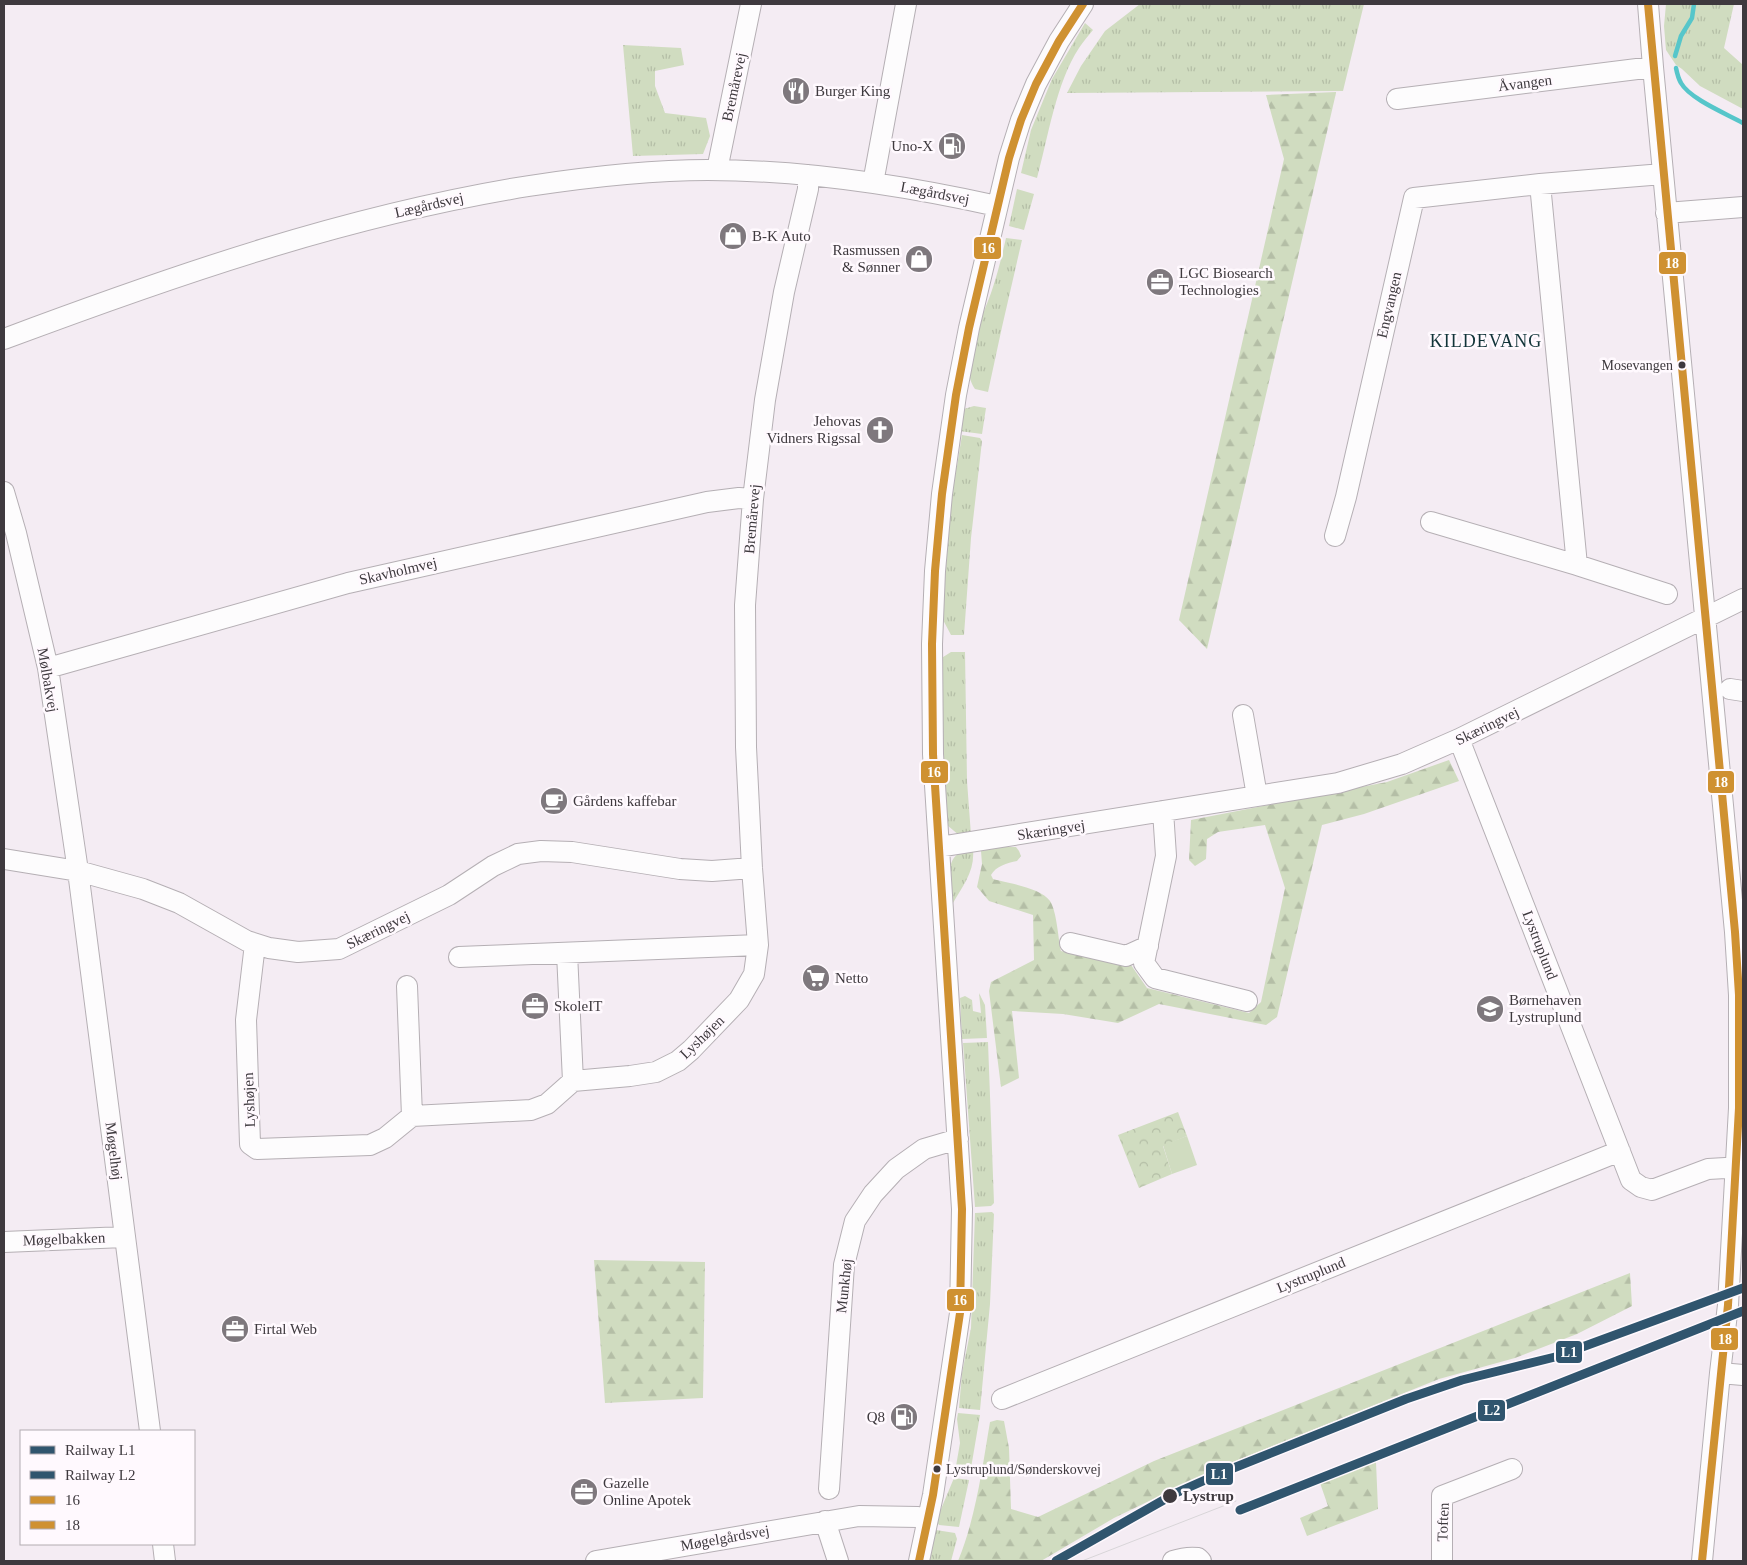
<svg xmlns="http://www.w3.org/2000/svg" width="1747" height="1565" font-family="Georgia,serif">
  <style>
    .grass { fill: url(#grass-tufts) }
    .forest { fill: url(#forest-firs) }
    .park { fill: url(#park-crowns) }
    .pitch { fill: #d0dcc0 }
    .lines { fill: none; stroke-linecap: round; stroke-linejoin: round }
    .stream { stroke: #56c6ca; stroke-width: 4.5 }
    .minor-casing { stroke: #b5afb4; stroke-width: 22 }
    .minor { stroke: #fdfcfd; stroke-width: 20 }
    .tram { stroke: #d8d5d8; stroke-width: 1 }
    .bus-1-casing { stroke: #fff9fe; stroke-width: 11 }
    .bus-2-casing { stroke: #fff9fe; stroke-width: 11 }
    .bus-1 { stroke: #cf9131; stroke-width: 8 }
    .bus-2 { stroke: #cf9131; stroke-width: 8 }
    .rail-1-casing { stroke: #fff9fe; stroke-width: 12 }
    .rail-2-casing { stroke: #fff9fe; stroke-width: 12 }
    .rail-1 { stroke: #30556e; stroke-width: 9 }
    .rail-2 { stroke: #30556e; stroke-width: 9 }
    .bus-dot { fill: #3e393e; stroke: #fff9fe; stroke-width: 2 }
    .labels { text-anchor: middle; stroke-width: 5; stroke-linejoin: round; paint-order: stroke }
    .bus-label { font-size: 14px; fill: #3e393e; stroke: #fff9fe; text-anchor: end }
    .street-label { font-size: 15px; fill: #3e393e; stroke: #fff9fe }
    .poi-label { font-size: 15px; fill: #3e393e; stroke: #fff9fe; text-anchor: start }
    .stop-label { font-size: 15px; font-weight: bold; fill: #3e393e; stroke: #fff9fe; text-anchor: start }
    .quarter-label { font-size: 18px; letter-spacing: 1px; fill: #123439; stroke: #fff9fe }
    .line-badge { stroke: #fff9fe; stroke-width: 2 }
    .badge-label { font-size: 14px; text-anchor: middle; font-weight: bold; fill: #fff }
  </style>
  <defs>
    <pattern id="grass-tufts" width="24" height="20" patternUnits="userSpaceOnUse" patternTransform="scale(1.25)"><rect width="24" height="20" fill="#d0dcc0"/><path d="M3 7l-1-3M5 7V3M7 7l1-3M15 17l-1-3M17 17v-4M19 17l1-3" fill="none" stroke="#b4bea6"/></pattern>
    <pattern id="forest-firs" width="22" height="20" patternUnits="userSpaceOnUse" patternTransform="scale(1.25)"><rect width="22" height="20" fill="#d0dcc0"/><path d="M5 1l3.5 6h-7zM16 11l3.5 6h-7z" fill="#b4bea6"/></pattern>
    <pattern id="park-crowns" width="20" height="18" patternUnits="userSpaceOnUse" patternTransform="scale(1.25)"><rect width="20" height="18" fill="#d0dcc0"/><path d="M2 6a3 3 0 1 1 6 0M12 15a3 3 0 1 1 6 0" fill="none" stroke="#b4bea6"/></pattern>
  </defs>
  <rect width="100%" height="100%" fill="#f4ecf3"/>
  <!-- grass -->
  <path class="grass" d="M 1140,4 L 1364,4 L 1343,91 L 1067,93 L 1081,66 L 1105,31 Z
    M 1666,4 L 1734,4 L 1724,48 L 1743,65 L 1743,109 L 1700,86 L 1682,69 L 1676,65 L 1666,50 L 1664,26 Z
    M 1085,23 L 1093,30 C 1088,36 1083,42 1079,48 C 1056,83 1048,138 1037,178 L 1021,173 L 1031,130 L 1052,79 Z
    M 623,45 L 681,48 L 684,65 L 655,71 L 655,86 L 665,113 L 706,118 L 710,136 L 703,154 L 633,156 Z
    M 1017,189 L 1034,194 L 1024,230 L 1009,226 Z
    M 1006,238 L 1022,240 L 1002,327 L 988,392 L 975,389 C 957,365 984,315 992,290 C 998,273 1002,255 1006,238 Z
    M 974,406 L 986,408 L 982,434 L 959,431 L 964,409 Z
    M 962,435 L 980,438 L 982,441 L 971,538 L 964,635 L 951,635 L 942,618 L 947,525 L 954,466 L 957,466 Z
    M 951,652 L 965,652 L 967,781 L 971,835 L 960,836 L 947,825 L 941,717 L 940,659 Z
    M 973,850 C 975,871 963,886 953,903 C 952,889 944,863 958,854 C 962,851 968,851 973,850 Z
    M 979,993 L 985,1005 L 987,1038 L 962,1039 L 960,998 L 965,996 L 972,1000 L 973,1011 L 981,1013 Z
    M 988,1042 L 994,1203 L 991,1206 L 975,1207 L 963,1043 Z
    M 992,1212 L 994,1214 L 990,1304 L 980,1410 L 959,1408 L 962,1373 L 971,1328 L 975,1213 Z
    M 958,1413 L 980,1415 L 970,1474 L 964,1472 L 956,1466 L 960,1443 L 957,1419 Z
    M 954,1478 L 969,1480 L 959,1527 L 939,1525 L 936,1521 Z
    M 936,1530 L 955,1533 L 957,1539 L 951,1561 L 928,1561 Z"/>
  <!-- forest -->
  <path class="forest" d="M 1336,92 L 1336,93 L 1207,649 L 1179,620 L 1284,159 L 1266,95 Z
    M 1449,760 L 1459,781 L 1364,814 L 1322,825 L 1277,1017 L 1266,1025 L 1159,1004 L 1118,1023 L 1063,1014 L 1012,1011 L 1019,1078 L 1001,1087 L 989,991 L 991,982 L 1034,960 L 1033,915 L 989,901 L 977,887 L 982,864 L 981,851 L 1000,847 L 1016,847 L 1019,851 L 1021,856 L 1017,861 C 1007,863 996,866 991,875 L 993,879 C 1008,883 1041,888 1050,901 C 1057,912 1058,938 1061,951 L 1131,965 L 1147,988 L 1249,1013 L 1261,1002 L 1285,888 L 1265,825 L 1218,832 L 1207,839 L 1206,859 L 1195,866 L 1189,860 L 1191,820 L 1387,782 Z
    M 594,1260 L 705,1262 L 703,1398 L 605,1403 Z
    M 1630,1273 L 1632,1306 L 1577,1334 L 1515,1358 L 1439,1379 L 1213,1470 L 1114,1518 L 1041,1561 L 958,1561 C 976,1517 982,1469 990,1422 L 997,1420 L 1004,1421 L 1009,1448 L 1011,1509 L 1038,1517 L 1154,1461 Z
    M 1376,1462 L 1378,1509 L 1307,1536 L 1300,1518 L 1328,1506 L 1320,1483 Z"/>
  <!-- park -->
  <path class="park" d="M 1178,1112 L 1187,1136 L 1163,1146 L 1172,1174 L 1139,1188 L 1118,1135 Z"/>
  <!-- pitch -->
  <path class="pitch" d="M 1187,1136 L 1197,1165 L 1172,1174 L 1163,1145 Z"/>
  <g class="lines">
    <!-- stream -->
    <path class="stream" d="M 1675,56 L 1681,36 L 1692,18 L 1694,4
      M 1676,68 C 1677,73 1678,78 1681,83 C 1690,99 1727,114 1743,123"/>
    <defs>
      <path id="minor" d="M 1648,4 L 1653,67 L 1735,932 L 1739,995 L 1739,1108 L 1728,1305 L 1720,1373 L 1702,1561
        M 1397,99 L 1653,67
        M 717,170 L 751,4
        M 873,183 L 906,4
        M 1540,184 L 1577,565
        M 1666,213 L 1743,207
        M 4,339 C 175,275 348,215 529,186 C 588,177 648,170 708,170 C 805,170 902,185 997,206
        M 4,492 L 16,533 L 48,668 L 78,871 L 150,1431
        M 1431,522 L 1577,565 L 1667,594
        M 1335,536 L 1346,497 L 1414,198 L 1540,184 L 1663,174
        M 48,668 L 348,583 L 707,502 L 739,498 L 753,499
        M 1730,689 L 1743,691
        M 1243,715 L 1257,796
        M 1459,739 L 1631,1180 L 1641,1187 L 1652,1190 L 1708,1169 L 1743,1167
        M 1163,811 L 1166,856 L 1144,963 L 1155,978 L 1247,1001
        M 939,847 L 1338,783 L 1402,764 L 1459,739 L 1743,599
        M 4,859 L 78,871 L 143,889 L 179,903 L 247,941 L 269,948 L 298,952 L 339,949 L 449,895 L 493,866 L 518,854 L 541,851 L 572,852 L 680,869 L 712,871 L 752,868
        M 1070,943 L 1126,956 L 1148,946
        M 255,944 L 246,1020 L 250,1144 L 257,1149 L 370,1145 L 385,1138 L 412,1116 L 531,1110 L 547,1104 L 573,1081 L 630,1076 L 656,1072 L 678,1061 L 691,1050 L 739,1000 L 754,974 L 758,945 L 752,868 L 746,747 L 745,605 L 753,499 L 765,400 L 784,292 L 808,189 L 808,175
        M 567,953 L 573,1081
        M 459,957 L 758,945
        M 407,986 L 412,1116
        M 4,1242 L 124,1237
        M 1720,1373 L 1743,1375
        M 1002,1399 L 1620,1151
        M 829,1489 L 844,1265 L 855,1221 L 873,1194 L 896,1169 L 924,1149 L 958,1139
        M 825,1521 L 838,1561
        M 163,1544 L 165,1561
        M 596,1561 L 859,1516 L 918,1517 L 927,1520
        M 919,1561 L 933,1495 L 960,1313 L 962,1209 L 933,754 L 932,644 L 935,571 L 942,494 L 956,395 L 969,328 L 1009,158 L 1021,120 L 1036,84 L 1059,41 L 1083,4
        M 1173,1561 C 1182,1558 1189,1557 1198,1558 L 1201,1561
        M 1442,1561 L 1442,1496 L 1512,1469"/>
    </defs>
    <!-- minor casing -->
    <use href="#minor" class="minor-casing"/>
    <!-- minor -->
    <use href="#minor" class="minor"/>
    <!-- tram -->
    <path class="tram" d="M 1082,1561 L 1236,1501"/>
    <defs>
      <path id="bus-1" d="M 919,1561 L 933,1495 L 960,1313 L 962,1209 L 933,754 L 932,644 L 935,571 L 942,494 L 956,395 L 969,328 L 1009,158 L 1021,120 L 1036,84 L 1059,41 L 1083,4"/>
      <path id="bus-2" d="M 1648,4 L 1735,932 L 1739,995 L 1739,1108 L 1728,1305 L 1702,1561"/>
    </defs>
    <!-- bus-1 casing -->
    <use href="#bus-1" class="bus-1-casing"/>
    <!-- bus-2 casing -->
    <use href="#bus-2" class="bus-2-casing"/>
    <!-- bus-1 -->
    <use href="#bus-1" class="bus-1"/>
    <!-- bus-2 -->
    <use href="#bus-2" class="bus-2"/>
    <defs>
      <path id="rail-1" d="M 1056,1561 L 1176,1493 L 1221,1473 L 1406,1399 L 1462,1380 L 1555,1357 L 1743,1288"/>
      <path id="rail-2" d="M 1240,1510 L 1743,1311"/>
    </defs>
    <!-- rail-1 casing -->
    <use href="#rail-1" class="rail-1-casing"/>
    <!-- rail-2 casing -->
    <use href="#rail-2" class="rail-2-casing"/>
    <!-- rail-1 -->
    <use href="#rail-1" class="rail-1"/>
    <!-- rail-2 -->
    <use href="#rail-2" class="rail-2"/>
  </g>
  <!-- icons -->
  <defs>
    <symbol id="restaurant-disc" viewBox="-11 -11 22 22"><circle r="9.5" fill="#7e787d" stroke="#fff9fe"/><path d="M-5-6h1v4h1v-4h1v4h1v-4h1v5L-1.5 .5V6h-2V.5L-5-1ZM5-6V6H3V1.5H1.5Q1.5-4 5-6Z" fill="#fff"/></symbol>
    <symbol id="fuel-disc" viewBox="-11 -11 22 22"><circle r="9.5" fill="#7e787d" stroke="#fff9fe"/><path d="M-5.5-6h7V0h2V4h1.3V-2.5L3-4.5l.8-.8L6-3V5H2.5V1h-1V6h-7ZM-4.2-4.7v3.2H.2V-4.7Z" fill="#fff"/></symbol>
    <symbol id="shop-disc" viewBox="-11 -11 22 22"><circle r="9.5" fill="#7e787d" stroke="#fff9fe"/><path d="M-5-2.5h2.3a2.7 3.5 0 0 1 5.4 0H5L5.5 6h-11ZM-1.5-2.5h3a1.5 2.3 0 0 0-3 0Z" fill="#fff"/></symbol>
    <symbol id="office-disc" viewBox="-11 -11 22 22"><circle r="9.5" fill="#7e787d" stroke="#fff9fe"/><path d="M-6-3h4V-5.5h4V-3h4V5H-6ZM-1-4.5V-3h2v-1.5ZM-6 0V1H6V0Z" fill="#fff"/></symbol>
    <symbol id="church-disc" viewBox="-11 -11 22 22"><circle r="9.5" fill="#7e787d" stroke="#fff9fe"/><path d="M-1.2-6h2.4v3.5h3.3v2.4h-3.3V6h-2.4V-.1h-3.3v-2.4h3.3Z" fill="#fff"/></symbol>
    <symbol id="cafe-disc" viewBox="-11 -11 22 22"><circle r="9.5" fill="#7e787d" stroke="#fff9fe"/><path d="M-5.5-4.5H6V0H3Q3 3.5 0 3.5H-2.5Q-5.5 3.5-5.5 0ZM3-3.2v2h1.7v-2ZM-6 4.5H4V6H-6Z" fill="#fff"/></symbol>
    <symbol id="supermarket-disc" viewBox="-11 -11 22 22"><circle r="9.5" fill="#7e787d" stroke="#fff9fe"/><path d="M-6-5.5h2.5l.6 2H6L4.5 2H-2.5L-4.4-4H-6ZM-1.5 3.2a1.3 1.3 0 1 0 .1 0ZM3 3.2a1.3 1.3 0 1 0 .1 0Z" fill="#fff"/></symbol>
    <symbol id="school-disc" viewBox="-11 -11 22 22"><circle r="9.5" fill="#7e787d" stroke="#fff9fe"/><path d="M0-5L7-2L0 1L-7-2ZM-4 1L0 2.5L4 1V4Q0 6-4 4Z" fill="#fff"/></symbol>
  </defs>
  <g fill-rule="evenodd">
    <use href="#restaurant-disc" x="780" y="75" width="32" height="32"/>
    <use href="#fuel-disc" x="936" y="130" width="32" height="32"/>
    <use href="#shop-disc" x="717" y="220" width="32" height="32"/>
    <use href="#shop-disc" x="903" y="243" width="32" height="32"/>
    <use href="#office-disc" x="1144" y="266" width="32" height="32"/>
    <use href="#church-disc" x="864" y="414" width="32" height="32"/>
    <use href="#cafe-disc" x="538" y="785" width="32" height="32"/>
    <use href="#supermarket-disc" x="800" y="962" width="32" height="32"/>
    <use href="#office-disc" x="519" y="990" width="32" height="32"/>
    <use href="#school-disc" x="1474" y="993" width="32" height="32"/>
    <use href="#office-disc" x="219" y="1313" width="32" height="32"/>
    <use href="#fuel-disc" x="888" y="1401" width="32" height="32"/>
    <use href="#office-disc" x="568" y="1476" width="32" height="32"/>
  </g>
  <!-- markers -->
  <g class="bus-dot">
    <circle cx="1682" cy="365" r="4.5"/>
    <circle cx="937" cy="1469" r="4.5"/>
    <circle cx="1170" cy="1496" r="8"/>
  </g>
  <g class="labels">
    <!-- bus labels -->
    <g class="bus-label">
      <text x="1673" y="370">Mosevangen</text>
      <text x="946" y="1474" text-anchor="start">Lystruplund/Sønderskovvej</text>
    </g>
    <!-- street labels -->
    <g class="street-label">
      <text transform="translate(1525 83) rotate(-7)" y="5">Åvangen</text>
      <text transform="translate(734 87) rotate(-78)" y="5">Bremårevej</text>
      <text transform="translate(935 193) rotate(11)" y="5">Lægårdsvej</text>
      <text transform="translate(429 205) rotate(-13)" y="5">Lægårdsvej</text>
      <text transform="translate(1389 305) rotate(-77)" y="5">Engvangen</text>
      <text transform="translate(752 519) rotate(-85)" y="5">Bremårevej</text>
      <text transform="translate(398 571) rotate(-13)" y="5">Skavholmvej</text>
      <text transform="translate(48 680) rotate(80)" y="5">Mølbakvej</text>
      <text transform="translate(1487 726) rotate(-26)" y="5">Skæringvej</text>
      <text transform="translate(1051 830) rotate(-9)" y="5">Skæringvej</text>
      <text transform="translate(378 930) rotate(-26)" y="5">Skæringvej</text>
      <text transform="translate(1540 945) rotate(69)" y="5">Lystruplund</text>
      <text transform="translate(702 1037) rotate(-44)" y="5">Lyshøjen</text>
      <text transform="translate(249 1100) rotate(-92)" y="5">Lyshøjen</text>
      <text transform="translate(114 1151) rotate(83)" y="5">Møgelhøj</text>
      <text transform="translate(64 1239) rotate(-2)" y="5">Møgelbakken</text>
      <text transform="translate(1311 1275) rotate(-22)" y="5">Lystruplund</text>
      <text transform="translate(844 1286) rotate(-84)" y="5">Munkhøj</text>
      <text transform="translate(1443 1522) rotate(-88)" y="5">Toften</text>
      <text transform="translate(725 1538) rotate(-10)" y="5">Møgelgårdsvej</text>
    </g>
    <!-- poi labels -->
    <g class="poi-label">
      <text x="815" y="96">Burger King</text>
      <text x="933" y="151" text-anchor="end">Uno-X</text>
      <text x="752" y="241">B-K Auto</text>
      <text x="900" y="255" text-anchor="end">Rasmussen<tspan x="900" dy="17">&amp; Sønner</tspan></text>
      <text x="1179" y="278">LGC Biosearch<tspan x="1179" dy="17">Technologies</tspan></text>
      <text x="861" y="426" text-anchor="end">Jehovas<tspan x="861" dy="17">Vidners Rigssal</tspan></text>
      <text x="573" y="806">Gårdens kaffebar</text>
      <text x="835" y="983">Netto</text>
      <text x="1509" y="1005">Børnehaven<tspan x="1509" dy="17">Lystruplund</tspan></text>
      <text x="554" y="1011">SkoleIT</text>
      <text x="254" y="1334">Firtal Web</text>
      <text x="885" y="1422" text-anchor="end">Q8</text>
      <text x="603" y="1488">Gazelle<tspan x="603" dy="17">Online Apotek</tspan></text>
    </g>
    <!-- stop labels -->
    <g class="stop-label">
      <text x="1183" y="1501">Lystrup</text>
    </g>
    <!-- quarter labels -->
    <g class="quarter-label">
      <text x="1486" y="347">KILDEVANG</text>
    </g>
  </g>
  <g class="line-badge">
    <rect x="973" y="236" width="29" height="24" rx="5" fill="#cf9131"/>
    <rect x="1658" y="251" width="29" height="24" rx="5" fill="#cf9131"/>
    <rect x="920" y="760" width="29" height="24" rx="5" fill="#cf9131"/>
    <rect x="1707" y="770" width="28" height="24" rx="5" fill="#cf9131"/>
    <rect x="946" y="1288" width="29" height="24" rx="5" fill="#cf9131"/>
    <rect x="1710" y="1327" width="29" height="24" rx="5" fill="#cf9131"/>
    <rect x="1555" y="1340" width="28" height="24" rx="5" fill="#30556e"/>
    <rect x="1477" y="1399" width="29" height="23" rx="5" fill="#30556e"/>
    <rect x="1205" y="1462" width="29" height="24" rx="5" fill="#30556e"/>
  </g>
  <g class="badge-label">
    <text x="988" y="253">16</text>
    <text x="1672" y="268">18</text>
    <text x="934" y="777">16</text>
    <text x="1721" y="787">18</text>
    <text x="960" y="1305">16</text>
    <text x="1725" y="1344">18</text>
    <text x="1569" y="1357">L1</text>
    <text x="1492" y="1415">L2</text>
    <text x="1219" y="1479">L1</text>
  </g>
  <!-- border -->
  <rect width="1747" height="1565" fill="none" stroke="#3e393e" stroke-width="10"/>
  <!-- legend -->
  <rect x="20" y="1430" width="175" height="115" fill="#fff9fe" stroke="#b2acb1"/>
  <rect x="30" y="1446" width="25" height="8" fill="#30556e" stroke="#b2acb1"/>
  <text x="65" y="1455" font-size="15" fill="#3e393e">Railway L1</text>
  <rect x="30" y="1471" width="25" height="8" fill="#30556e" stroke="#b2acb1"/>
  <text x="65" y="1480" font-size="15" fill="#3e393e">Railway L2</text>
  <rect x="30" y="1496" width="25" height="8" fill="#cf9131" stroke="#b2acb1"/>
  <text x="65" y="1505" font-size="15" fill="#3e393e">16</text>
  <rect x="30" y="1521" width="25" height="8" fill="#cf9131" stroke="#b2acb1"/>
  <text x="65" y="1530" font-size="15" fill="#3e393e">18</text>
</svg>
